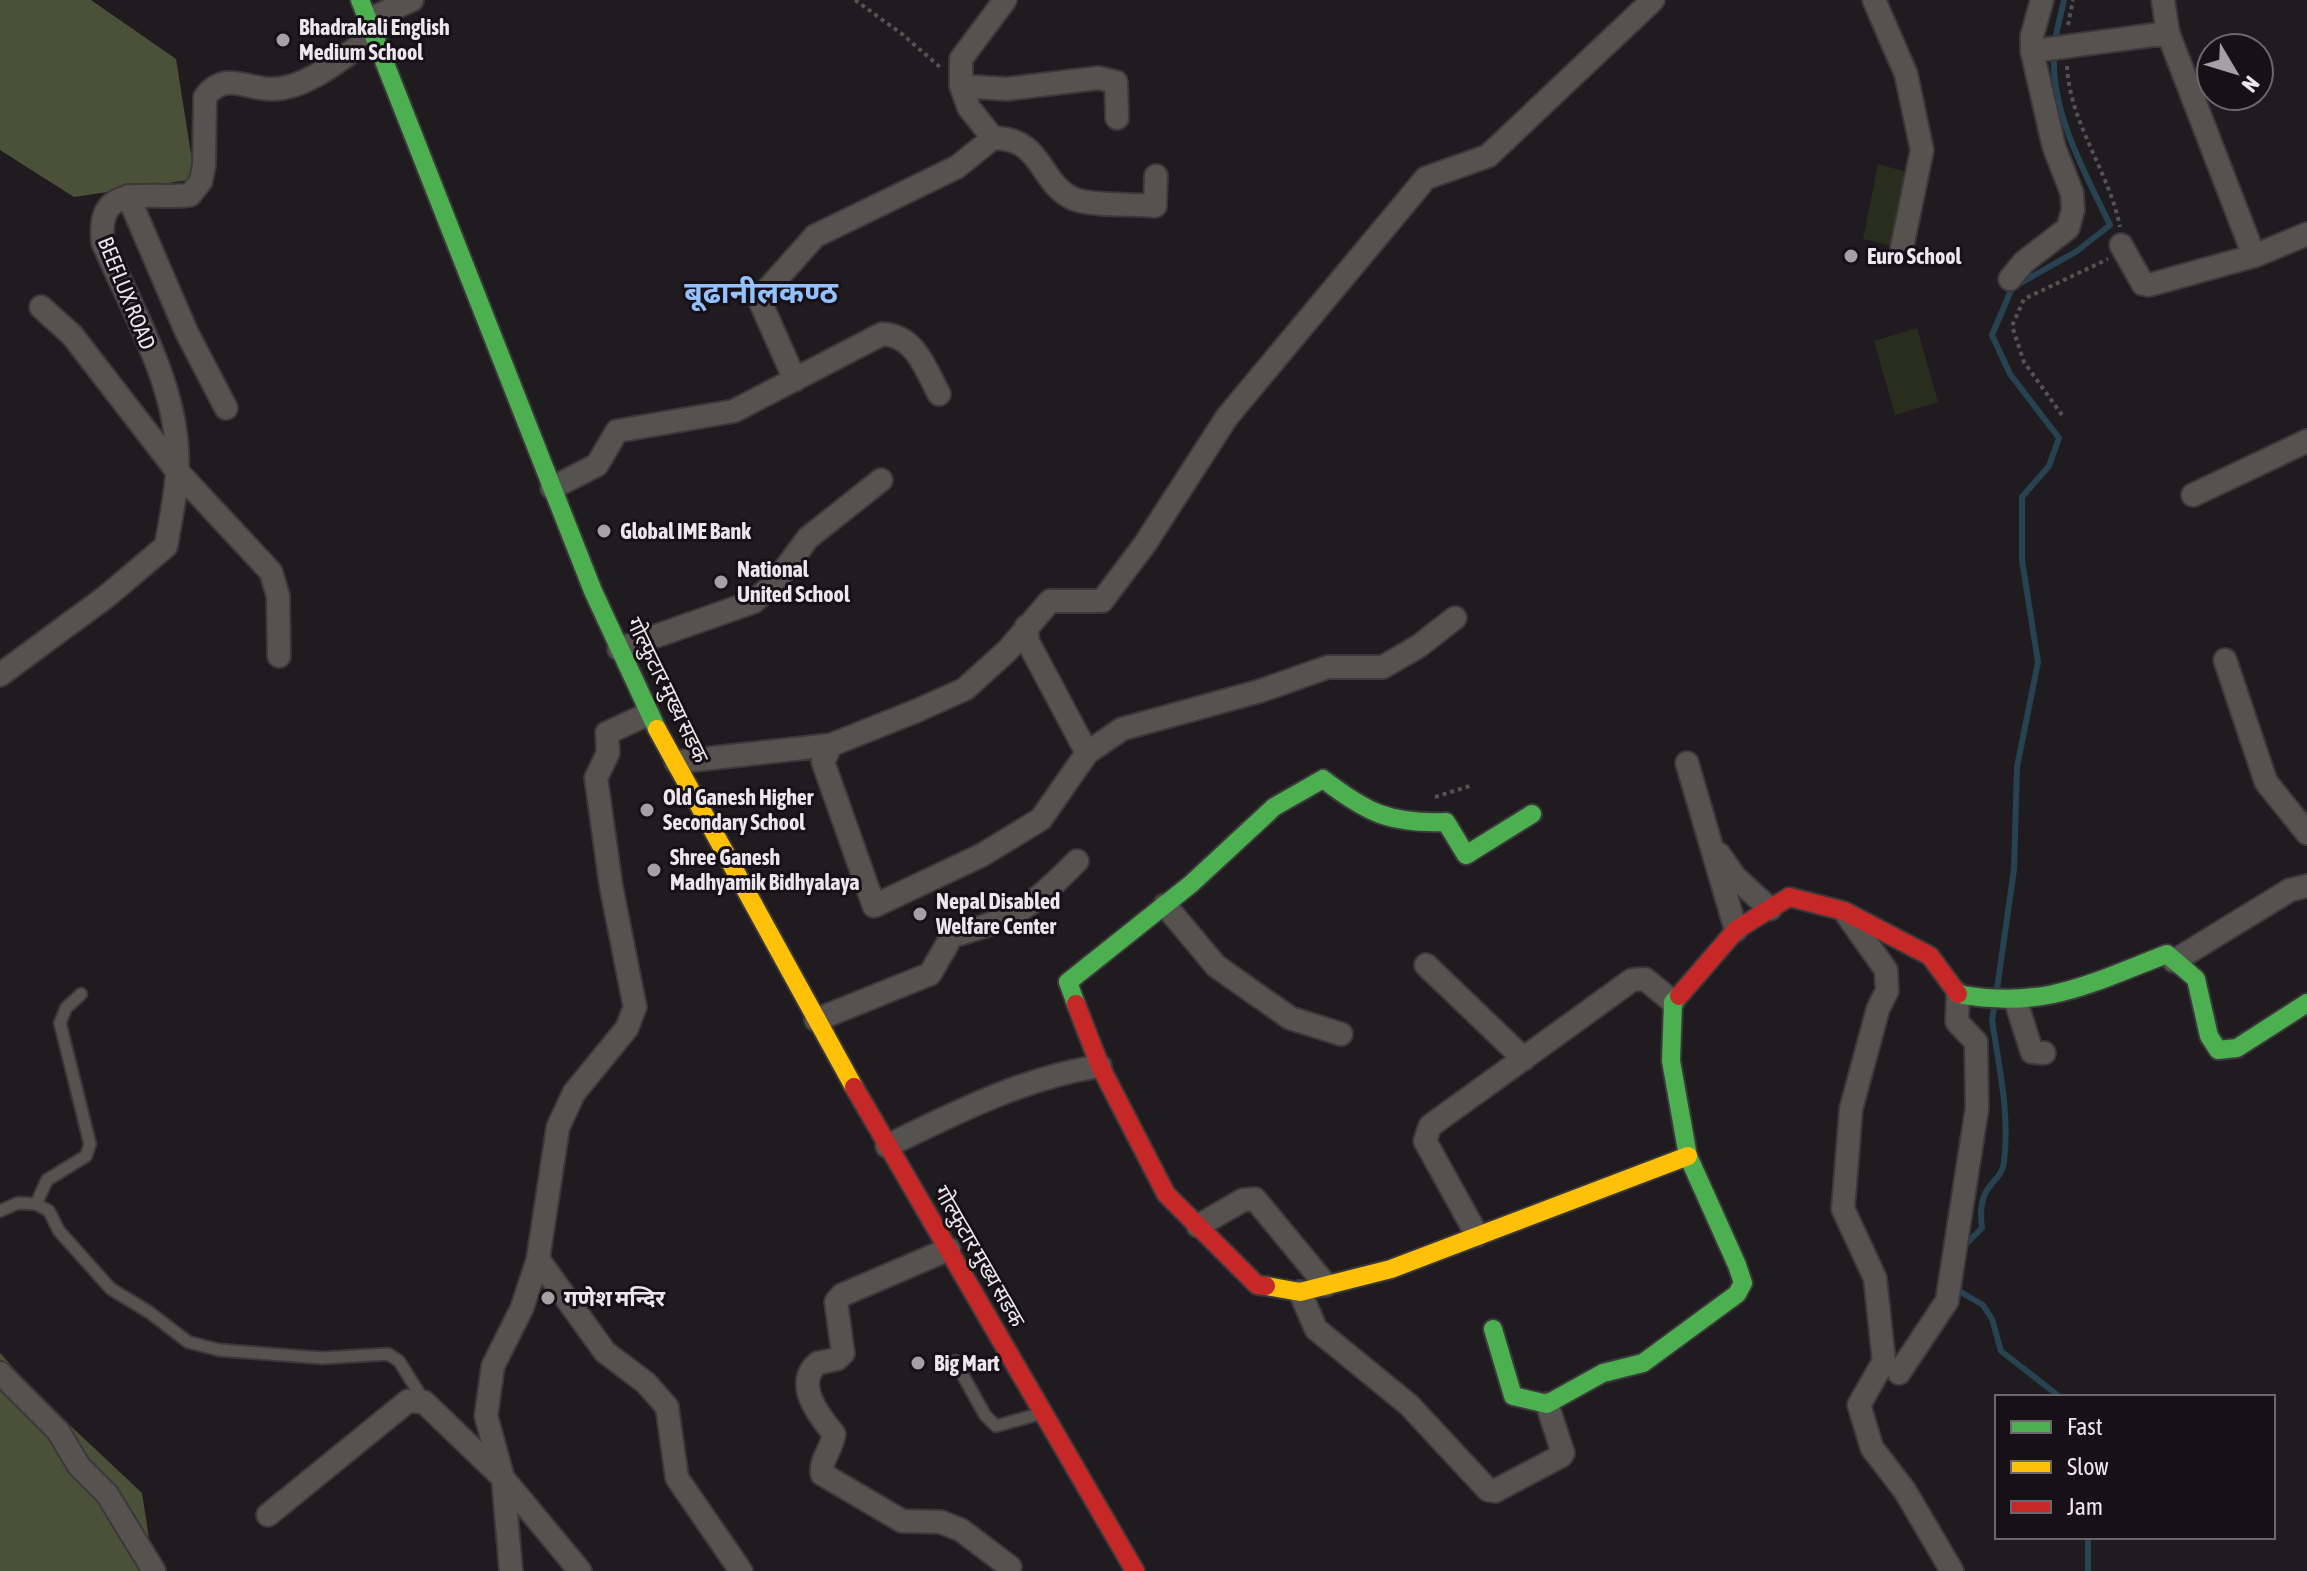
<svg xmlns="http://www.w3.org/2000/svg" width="2307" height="1571" font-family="'Asap Condensed','Noto Sans Devanagari',sans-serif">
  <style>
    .green { fill: #292d1e }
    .forest { fill: #4b5138 }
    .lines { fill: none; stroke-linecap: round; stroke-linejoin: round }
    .stream { stroke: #274351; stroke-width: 6 }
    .lane-casing { stroke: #3b383b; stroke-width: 15 }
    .street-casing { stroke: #3b383b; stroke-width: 26 }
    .fast-casing { stroke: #3b383b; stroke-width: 22 }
    .slow-casing { stroke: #3b383b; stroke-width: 22 }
    .jam-casing { stroke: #3b383b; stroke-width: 22 }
    .path { stroke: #545252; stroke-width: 4; stroke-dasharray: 4 4; stroke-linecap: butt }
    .lane { stroke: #565250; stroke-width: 11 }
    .street { stroke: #565250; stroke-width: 22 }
    .fast { stroke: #4caf50; stroke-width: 18 }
    .slow { stroke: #ffc107; stroke-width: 18 }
    .jam { stroke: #c62828; stroke-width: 18 }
    .poi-dot { fill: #a4a0a4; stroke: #171117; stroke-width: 3 }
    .labels { text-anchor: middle; stroke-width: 6; stroke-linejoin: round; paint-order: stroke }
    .poi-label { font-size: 22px; font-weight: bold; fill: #ebe7eb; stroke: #171117; text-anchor: start }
    .street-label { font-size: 22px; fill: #ebe7eb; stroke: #171117 }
    .district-label { font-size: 30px; font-weight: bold; fill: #92c1fe; stroke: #171117 }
  </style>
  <rect width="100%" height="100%" fill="#1f1b1f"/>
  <!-- green -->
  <path class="green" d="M 1878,164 L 1907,172 L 1893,246 L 1863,239 Z
    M 1917,328 L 1938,402 L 1895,415 L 1874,341 Z"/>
  <!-- forest -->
  <path class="forest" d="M 0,0 L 91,0 L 176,59 L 195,179 L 74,197 L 0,150 Z
    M 0,1353 L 42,1399 L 142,1493 L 153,1564 L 148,1571 L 0,1571 Z"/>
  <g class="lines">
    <!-- stream -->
    <path class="stream" d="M 2054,43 L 2064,0
      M 1997,989 L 2014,869 L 2017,767 L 2038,662 L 2022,560 L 2022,497 L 2049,466 L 2059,438 L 2010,374 L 1992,335 L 2012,288 L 2077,251 L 2110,225 C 2085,173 2051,113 2054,54
      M 1994,1008 L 1992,1020 C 1999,1067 2010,1114 2004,1162 C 2001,1186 1976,1181 1982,1228 L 1964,1246 L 1959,1291 L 1983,1305 L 1992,1319 L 2001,1351 L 2060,1397
      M 2088,1537 L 2088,1571"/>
    <defs>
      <path id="lane" d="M 36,1204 L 47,1180 L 86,1156 L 90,1144 L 60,1023 L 66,1008 L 81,994
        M 0,1211 L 18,1203 L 36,1204 L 49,1211 L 59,1231 L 111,1289 L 149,1312 L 188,1342 L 219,1350 L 322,1358 L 388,1354 L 399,1361 L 424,1401
        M 955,1361 L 985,1415 L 996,1426 L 1039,1414"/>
      <path id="street" d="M 1874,0 L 1906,74 L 1922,150 L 1902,247
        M 2042,0 L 2032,36 L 2032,51 L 2168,33 L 2254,256 L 2307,234
        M 2163,0 L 2168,33
        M 368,20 L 412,0
        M 961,86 L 961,59 L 1005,0
        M 993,138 C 1044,138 1038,183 1074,199 C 1091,206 1135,204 1155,206 L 1156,176
        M 128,196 L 187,333 L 226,408
        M 2121,245 L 2143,284 L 2149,285 L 2254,256
        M 2010,279 L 2024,262 L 2068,228 L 2073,210 L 2072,193 L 2054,147 L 2032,51
        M 41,307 L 72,335 L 177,471 L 271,572 L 278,596 L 279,656
        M 795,380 L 759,299 L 815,236 L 957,167 L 993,138 L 969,108 L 961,86 L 1007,89 L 1098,78 L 1116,82 L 1117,118
        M 552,488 L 597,465 L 617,431 L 734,411 L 882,334 C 915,335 925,368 939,394
        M 2193,495 L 2307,441
        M 1026,627 L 1028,642 L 1087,753 L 1122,729 L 1260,691 L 1328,667 L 1383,667 L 1419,646 L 1455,618
        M 619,649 L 753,602 L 773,585 L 808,538 L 881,480
        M 2225,660 L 2266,782 L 2307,833
        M 0,675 L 107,596 L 166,546 C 170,522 176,497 177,472 C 182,393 134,314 103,243 C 95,180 147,200 190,195 L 201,181 L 204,165 L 205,97 C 225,70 247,90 274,89 C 310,88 346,54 375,35
        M 831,745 L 823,762 L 874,906 L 982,855 L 1041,819 L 1087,753
        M 676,762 L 831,745 L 916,711 L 965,689 L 1008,650 L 1050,601 L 1102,601 L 1145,544 L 1227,417 L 1426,178 L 1488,156 L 1653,0
        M 1687,763 L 1736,930
        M 1719,854 L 1735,877 L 1770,909
        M 1165,905 L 1216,966 L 1290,1018 L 1341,1034
        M 1847,915 L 1886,970 L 1887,991 L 1878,1009 L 1851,1109 L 1843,1209 L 1875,1278 L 1884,1361 L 1859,1405 L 1872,1448 L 1905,1491 L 1952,1571
        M 2174,961 L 2290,890 L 2307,886
        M 1426,965 L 1524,1059
        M 2016,1002 L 2032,1052 L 2044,1053
        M 816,1020 L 930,974 L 952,936 C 1015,919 1032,907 1077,861
        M 887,1146 C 957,1112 1023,1078 1100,1066
        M 1198,1226 L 1243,1200 L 1255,1199 L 1326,1285
        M 1477,1235 L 1425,1141 L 1430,1126 L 1632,980 L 1645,979 L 1673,1002
        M 949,1249 L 842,1295 L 836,1302 L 843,1353 L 837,1359 L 818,1363 C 793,1383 819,1416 834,1434 C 832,1449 820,1460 822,1474 L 902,1521 L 941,1522 L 961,1530 L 1010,1567
        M 538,1259 L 605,1352 L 646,1383 L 667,1407 L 677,1478 L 741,1571
        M 1300,1292 L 1316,1329 L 1409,1405 L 1488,1490 L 1495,1491 L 1561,1456 L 1563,1453 L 1547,1404
        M 0,1373 L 58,1431 L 79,1466 L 107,1494 L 154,1571
        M 1899,1373 L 1947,1301 L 1977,1108 L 1976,1042 L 1957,1022 L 1958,994
        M 268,1515 L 408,1401 L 424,1402 L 503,1478 L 580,1571
        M 511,1571 L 503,1478 L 486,1416 L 493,1366 L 522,1308 L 538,1259 L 558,1127 L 574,1093 L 627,1028 L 635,1007 L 611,886 L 596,778 L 608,753 L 607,733 L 648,714"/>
      <path id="fast" d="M 360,0 L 593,591 L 657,729
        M 1958,994 C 2043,1010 2089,984 2167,954 L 2196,979 L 2209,1036 L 2218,1050 L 2237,1048 L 2307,1003
        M 1076,1004 L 1068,982 L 1191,884 L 1274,807 L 1323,779 C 1367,813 1390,824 1446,822 L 1466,855 L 1532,814
        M 1493,1329 L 1513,1396 L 1547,1404 L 1603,1373 L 1643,1363 L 1737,1294 L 1743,1283 L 1737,1265 L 1688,1156 L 1671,1061 L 1673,1002 L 1679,996"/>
      <path id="slow" d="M 657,729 L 854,1087
        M 1266,1286 L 1300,1292 L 1391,1269 L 1688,1156"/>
      <path id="jam" d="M 1679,996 L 1736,930 L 1789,897 L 1844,911 L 1930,956 L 1958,994
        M 1076,1004 L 1100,1066 L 1166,1194 L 1257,1285 L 1266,1286
        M 854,1087 L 1135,1571"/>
    </defs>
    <!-- lane casing -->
    <use href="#lane" class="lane-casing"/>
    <!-- street casing -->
    <use href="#street" class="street-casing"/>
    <!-- fast casing -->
    <use href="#fast" class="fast-casing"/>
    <!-- slow casing -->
    <use href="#slow" class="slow-casing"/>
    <!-- jam casing -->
    <use href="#jam" class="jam-casing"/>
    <!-- path -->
    <path class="path" d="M 855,0 L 902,34 L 941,68
      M 2068,25 L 2073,0
      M 2067,66 C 2070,124 2109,171 2120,227
      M 2062,415 L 2024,362 L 2012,326 L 2024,299 L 2108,259
      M 1435,797 L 1473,785"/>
    <!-- lane -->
    <use href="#lane" class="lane"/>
    <!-- street -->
    <use href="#street" class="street"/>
    <!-- fast -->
    <use href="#fast" class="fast"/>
    <!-- slow -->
    <use href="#slow" class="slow"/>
    <!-- jam -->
    <use href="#jam" class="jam"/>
  </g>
  <!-- markers -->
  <g class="poi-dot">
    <circle cx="283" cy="40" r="8"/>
    <circle cx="1851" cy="256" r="8"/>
    <circle cx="604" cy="531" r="8"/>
    <circle cx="721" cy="582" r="8"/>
    <circle cx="647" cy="810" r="8"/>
    <circle cx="654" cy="870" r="8"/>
    <circle cx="920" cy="914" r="8"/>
    <circle cx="548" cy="1298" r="8"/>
    <circle cx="918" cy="1363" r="8"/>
  </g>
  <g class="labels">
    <!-- poi labels -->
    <g class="poi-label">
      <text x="299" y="35">Bhadrakali English<tspan x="299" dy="25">Medium School</tspan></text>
      <text x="1867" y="264">Euro School</text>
      <text x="620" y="539">Global IME Bank</text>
      <text x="737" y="577">National<tspan x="737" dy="25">United School</tspan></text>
      <text x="663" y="805">Old Ganesh Higher<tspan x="663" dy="25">Secondary School</tspan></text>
      <text x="670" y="865">Shree Ganesh<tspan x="670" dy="25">Madhyamik Bidhyalaya</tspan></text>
      <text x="936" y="909">Nepal Disabled<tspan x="936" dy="25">Welfare Center</tspan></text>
      <text x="564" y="1306">गणेश मन्दिर</text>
      <text x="934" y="1371">Big Mart</text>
    </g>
    <!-- street labels -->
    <g class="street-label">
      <text transform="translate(127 293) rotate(68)" y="8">BEEFLUX ROAD</text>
      <text transform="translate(668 690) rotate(64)" y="8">गोल्फुटार मुख्य सडक</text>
      <text transform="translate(980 1256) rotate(60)" y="8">गोल्फुटार मुख्य सडक</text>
    </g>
    <!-- district labels -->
    <g class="district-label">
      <text x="761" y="303">बूढानीलकण्ठ</text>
    </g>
  </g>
  <!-- legend -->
  <rect x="1995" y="1395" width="280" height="144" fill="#171117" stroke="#6c676c" stroke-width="2"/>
  <rect x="2011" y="1421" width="40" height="12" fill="#4caf50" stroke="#6c676c" stroke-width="2"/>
  <text x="2067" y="1435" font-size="24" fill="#ebe7eb">Fast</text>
  <rect x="2011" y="1461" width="40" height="12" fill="#ffc107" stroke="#6c676c" stroke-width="2"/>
  <text x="2067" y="1475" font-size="24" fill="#ebe7eb">Slow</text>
  <rect x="2011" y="1501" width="40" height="12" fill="#c62828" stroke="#6c676c" stroke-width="2"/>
  <text x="2067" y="1515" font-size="24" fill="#ebe7eb">Jam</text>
  <!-- north arrow -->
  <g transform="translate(2235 72) rotate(128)"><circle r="38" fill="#171117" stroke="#6c676c" stroke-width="2"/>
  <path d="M0-6L14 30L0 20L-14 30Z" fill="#a4a0a4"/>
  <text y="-12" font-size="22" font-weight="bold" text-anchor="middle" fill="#ebe7eb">N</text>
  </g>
</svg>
